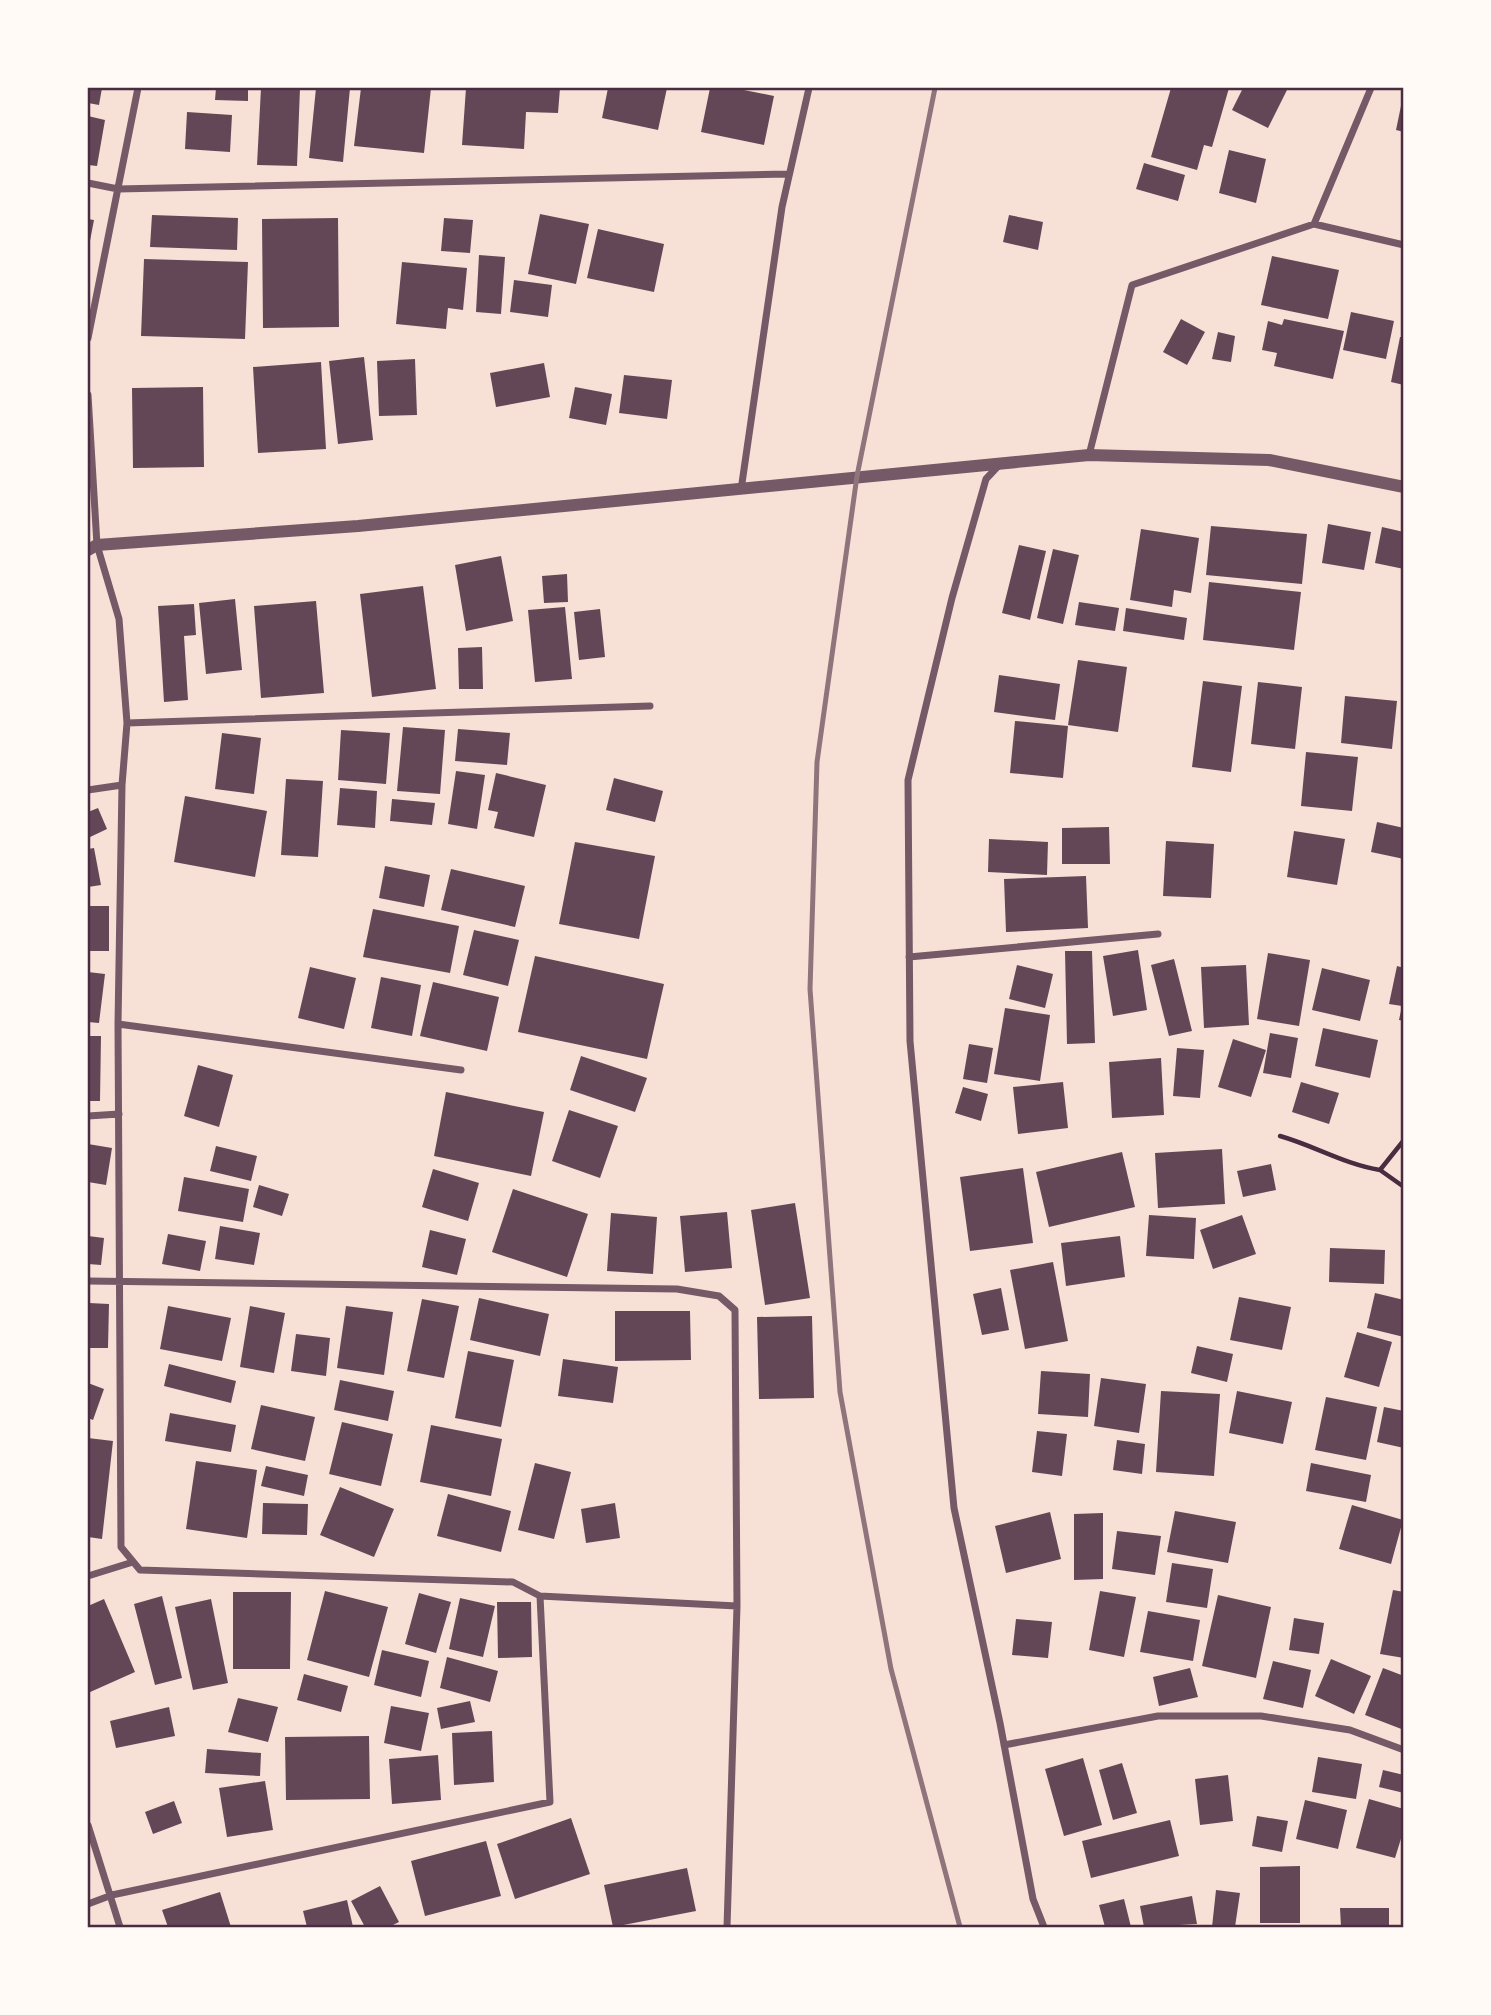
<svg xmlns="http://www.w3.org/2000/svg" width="1491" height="2015" font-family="'Varela Round',sans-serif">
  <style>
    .building { fill: #644757 }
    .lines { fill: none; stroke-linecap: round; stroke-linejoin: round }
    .path { stroke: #4a2c40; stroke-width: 4.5 }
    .minor { stroke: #755966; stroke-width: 7 }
    .tertiary { stroke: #755966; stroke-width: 12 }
    .rail { stroke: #8f747c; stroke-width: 5 }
    .neatline { fill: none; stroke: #4a2c40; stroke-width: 2.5 }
  </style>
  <rect width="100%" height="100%" fill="#f7e1d7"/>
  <!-- building -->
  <path class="building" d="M 88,88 L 102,88 L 99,105 L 88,103 Z
    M 216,88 L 248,88 L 248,101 L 215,100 Z
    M 261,88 L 300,88 L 297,166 L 257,165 Z
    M 316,88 L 350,88 L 343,162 L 309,158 Z
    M 361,88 L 431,88 L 424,153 L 354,146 Z
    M 466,88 L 560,88 L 558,113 L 526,112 L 524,149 L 462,145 Z
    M 608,88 L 667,88 L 658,130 L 602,118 Z
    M 710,88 L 734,88 L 774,96 L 764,145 L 701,132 Z
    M 1171,88 L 1229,88 L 1212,147 L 1204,145 L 1197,170 L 1151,157 Z
    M 1243,88 L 1288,88 L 1268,128 L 1232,110 Z
    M 1402,101 L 1404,101 L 1404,132 L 1396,130 Z
    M 187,112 L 232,115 L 230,152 L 185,149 Z
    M 88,116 L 105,120 L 97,166 L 88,165 Z
    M 1229,150 L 1266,159 L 1256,203 L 1219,193 Z
    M 1144,163 L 1185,175 L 1178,201 L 1136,189 Z
    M 540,214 L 589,224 L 576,284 L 528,274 Z
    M 152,215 L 238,218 L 237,250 L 150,247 Z
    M 1009,215 L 1043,222 L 1038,250 L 1003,242 Z
    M 338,218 L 339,327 L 263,328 L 262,219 Z
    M 444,218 L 473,220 L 470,253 L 441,251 Z
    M 88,219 L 94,220 L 89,246 L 88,245 Z
    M 598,229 L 664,244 L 654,292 L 587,278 Z
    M 479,255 L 505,257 L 501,314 L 476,312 Z
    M 1272,256 L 1339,270 L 1328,319 L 1261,305 Z
    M 144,259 L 248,262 L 245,339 L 141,336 Z
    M 402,262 L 467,268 L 463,310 L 448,308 L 446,329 L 396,324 Z
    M 514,280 L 552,285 L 548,317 L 510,312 Z
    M 1351,312 L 1394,321 L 1386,359 L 1343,350 Z
    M 1181,319 L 1205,332 L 1187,365 L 1163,352 Z
    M 1284,319 L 1344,331 L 1333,379 L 1274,366 L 1277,353 L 1262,350 L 1268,321 L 1282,325 Z
    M 1218,332 L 1235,336 L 1231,362 L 1212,359 Z
    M 1400,337 L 1404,337 L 1404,385 L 1391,382 Z
    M 364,357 L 373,440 L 338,444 L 329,361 Z
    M 415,359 L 417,415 L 379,416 L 377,361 Z
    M 321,362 L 326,449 L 258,453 L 253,367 Z
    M 544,363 L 550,397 L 496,407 L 490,373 Z
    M 624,375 L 672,380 L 667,419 L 619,413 Z
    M 203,387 L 204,467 L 133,468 L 132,388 Z
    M 575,387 L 612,394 L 606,425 L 569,418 Z
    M 1328,524 L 1371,532 L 1364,570 L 1322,563 Z
    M 1211,526 L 1307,534 L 1302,584 L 1206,575 Z
    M 1382,527 L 1404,532 L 1404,569 L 1375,563 Z
    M 1141,529 L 1199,538 L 1191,593 L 1174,590 L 1172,607 L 1130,600 Z
    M 1019,545 L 1046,551 L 1030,620 L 1002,613 Z
    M 1053,549 L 1079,555 L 1063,624 L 1037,618 Z
    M 501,556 L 513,621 L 466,631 L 455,565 Z
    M 567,574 L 568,602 L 544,603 L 542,576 Z
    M 1209,582 L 1301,592 L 1294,650 L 1203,640 Z
    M 423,586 L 436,689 L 372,697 L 360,594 Z
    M 235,599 L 242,670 L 206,674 L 199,603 Z
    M 316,601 L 324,693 L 261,698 L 254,606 Z
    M 1079,602 L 1119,608 L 1115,631 L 1075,625 Z
    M 194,604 L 196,635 L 184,636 L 188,700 L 164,702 L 158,606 Z
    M 565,607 L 572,679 L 535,682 L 528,610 Z
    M 1126,608 L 1187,618 L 1184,640 L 1123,631 Z
    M 600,609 L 605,657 L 579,660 L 574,612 Z
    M 482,647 L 483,689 L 459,689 L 458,648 Z
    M 1078,660 L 1127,667 L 1118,732 L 1068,725 Z
    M 999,675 L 1060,684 L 1055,720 L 994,712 Z
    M 1203,681 L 1242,686 L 1231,772 L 1192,767 Z
    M 1258,682 L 1302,687 L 1295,749 L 1251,744 Z
    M 1345,696 L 1397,701 L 1392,749 L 1341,743 Z
    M 1015,721 L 1068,726 L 1063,778 L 1010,773 Z
    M 403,727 L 445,730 L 440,794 L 397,791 Z
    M 458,729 L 510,733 L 507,765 L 455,761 Z
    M 341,730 L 390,733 L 386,784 L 338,780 Z
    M 222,733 L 261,738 L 254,794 L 215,789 Z
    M 1306,752 L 1358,757 L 1352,811 L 1301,806 Z
    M 456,771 L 485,775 L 477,829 L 448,824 Z
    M 496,773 L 546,785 L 534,837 L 494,828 L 498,812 L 488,810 Z
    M 614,778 L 663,791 L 655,822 L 606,810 Z
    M 286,779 L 323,781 L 318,857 L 281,855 Z
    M 340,788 L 377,791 L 375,828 L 337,825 Z
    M 185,796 L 267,811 L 255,877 L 174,862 Z
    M 392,799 L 435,803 L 432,825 L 390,821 Z
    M 98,808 L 107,829 L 88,838 L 88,812 Z
    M 1377,822 L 1404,828 L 1404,859 L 1371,852 Z
    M 1109,827 L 1110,864 L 1062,864 L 1062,828 Z
    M 1294,831 L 1345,839 L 1337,885 L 1287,877 Z
    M 989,839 L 1048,842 L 1047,875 L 988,872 Z
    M 1166,841 L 1214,844 L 1211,898 L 1163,896 Z
    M 575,842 L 655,856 L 639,939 L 559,924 Z
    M 94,848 L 101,885 L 88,887 L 88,849 Z
    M 385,866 L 430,875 L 424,907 L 379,898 Z
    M 451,869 L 525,886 L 515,927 L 441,910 Z
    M 1086,876 L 1088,928 L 1006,932 L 1004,879 Z
    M 88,906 L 109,906 L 109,951 L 88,951 Z
    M 373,909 L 459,926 L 450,973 L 363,957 Z
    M 474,930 L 519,940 L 508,986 L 463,975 Z
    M 1138,950 L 1147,1010 L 1113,1016 L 1103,956 Z
    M 1065,951 L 1092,951 L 1095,1043 L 1067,1044 Z
    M 1268,953 L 1310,960 L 1299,1026 L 1257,1019 Z
    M 535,956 L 664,984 L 647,1059 L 518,1032 Z
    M 1174,959 L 1192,1031 L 1169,1036 L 1151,965 Z
    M 1017,965 L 1053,974 L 1045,1008 L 1009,999 Z
    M 1246,965 L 1249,1025 L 1204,1028 L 1201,967 Z
    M 1397,966 L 1404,968 L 1404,1021 L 1399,1020 L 1402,1006 L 1389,1004 Z
    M 310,967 L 356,978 L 344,1029 L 298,1018 Z
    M 1322,968 L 1370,980 L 1360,1021 L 1312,1010 Z
    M 88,972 L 105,974 L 99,1023 L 88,1022 Z
    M 381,977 L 421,985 L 412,1036 L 371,1028 Z
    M 433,982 L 499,997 L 487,1051 L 420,1036 Z
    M 1005,1008 L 1050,1015 L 1040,1081 L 994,1074 Z
    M 1323,1028 L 1378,1040 L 1370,1078 L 1315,1066 Z
    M 1270,1033 L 1298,1038 L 1291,1078 L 1263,1073 Z
    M 88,1036 L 101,1036 L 100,1101 L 88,1101 Z
    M 1233,1039 L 1266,1050 L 1251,1097 L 1218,1087 Z
    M 969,1044 L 993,1048 L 987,1083 L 963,1079 Z
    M 1177,1048 L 1204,1050 L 1200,1098 L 1173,1096 Z
    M 581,1056 L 647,1078 L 635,1112 L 570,1090 Z
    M 1161,1058 L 1164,1115 L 1112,1118 L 1109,1062 Z
    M 198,1065 L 233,1075 L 219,1127 L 184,1116 Z
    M 1063,1082 L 1068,1128 L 1018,1134 L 1013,1087 Z
    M 1301,1082 L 1339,1093 L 1329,1124 L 1292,1112 Z
    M 963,1087 L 988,1094 L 981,1121 L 955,1113 Z
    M 446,1092 L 544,1112 L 531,1176 L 434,1156 Z
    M 569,1110 L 618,1126 L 600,1178 L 552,1161 Z
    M 88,1144 L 112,1148 L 106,1185 L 88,1182 Z
    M 216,1146 L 257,1156 L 251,1181 L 210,1171 Z
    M 1222,1149 L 1225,1204 L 1158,1208 L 1155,1153 Z
    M 1122,1152 L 1135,1207 L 1049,1227 L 1036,1172 Z
    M 1271,1164 L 1276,1190 L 1243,1197 L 1237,1171 Z
    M 1023,1168 L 1033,1243 L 970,1251 L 960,1177 Z
    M 433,1169 L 479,1183 L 468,1221 L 422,1207 Z
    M 184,1177 L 249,1189 L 243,1222 L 178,1211 Z
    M 259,1185 L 289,1194 L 282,1216 L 253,1207 Z
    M 513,1189 L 588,1214 L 567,1277 L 492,1252 Z
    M 795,1203 L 810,1298 L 765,1305 L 751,1210 Z
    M 727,1212 L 732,1268 L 685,1272 L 680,1216 Z
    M 611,1213 L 657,1217 L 653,1274 L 607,1271 Z
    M 1149,1215 L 1196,1218 L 1194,1259 L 1146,1256 Z
    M 1242,1215 L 1256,1254 L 1213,1269 L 1200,1230 Z
    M 220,1226 L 260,1233 L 254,1265 L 215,1259 Z
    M 430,1230 L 466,1239 L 457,1275 L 422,1267 Z
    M 168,1234 L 206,1241 L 200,1271 L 162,1264 Z
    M 88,1236 L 104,1238 L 101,1265 L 88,1264 Z
    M 1120,1236 L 1125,1277 L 1066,1286 L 1061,1243 Z
    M 1330,1248 L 1385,1250 L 1384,1284 L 1329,1282 Z
    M 1053,1262 L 1068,1341 L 1025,1349 L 1010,1270 Z
    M 1001,1288 L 1009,1330 L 982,1335 L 973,1294 Z
    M 1375,1293 L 1404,1300 L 1404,1337 L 1367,1328 Z
    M 1239,1297 L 1291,1307 L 1282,1350 L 1230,1340 Z
    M 479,1298 L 549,1314 L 540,1356 L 470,1340 Z
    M 422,1299 L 459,1306 L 444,1378 L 407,1371 Z
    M 89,1303 L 109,1304 L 108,1348 L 88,1348 Z
    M 168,1306 L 231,1318 L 222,1361 L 160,1349 Z
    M 250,1306 L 285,1313 L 274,1373 L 240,1367 Z
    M 346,1306 L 393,1312 L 384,1375 L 337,1368 Z
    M 615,1311 L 690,1311 L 691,1360 L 615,1361 Z
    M 812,1316 L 814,1398 L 759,1399 L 757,1317 Z
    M 1357,1332 L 1392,1342 L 1379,1387 L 1344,1377 Z
    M 296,1334 L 330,1338 L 326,1376 L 291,1371 Z
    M 1197,1346 L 1233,1354 L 1227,1382 L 1191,1373 Z
    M 468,1351 L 514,1360 L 501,1427 L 455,1418 Z
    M 563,1359 L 618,1367 L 613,1403 L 558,1396 Z
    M 169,1364 L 236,1381 L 231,1403 L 164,1386 Z
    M 1041,1371 L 1090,1374 L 1088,1417 L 1038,1414 Z
    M 1101,1378 L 1146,1384 L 1139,1433 L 1094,1426 Z
    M 340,1380 L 394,1391 L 388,1421 L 334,1410 Z
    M 88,1383 L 104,1389 L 93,1420 L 88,1418 Z
    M 1161,1391 L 1220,1394 L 1214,1476 L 1156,1472 Z
    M 1237,1391 L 1292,1402 L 1283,1444 L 1229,1433 Z
    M 1326,1397 L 1377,1407 L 1366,1460 L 1315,1450 Z
    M 261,1405 L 315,1417 L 305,1461 L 251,1449 Z
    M 1384,1407 L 1404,1411 L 1404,1448 L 1377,1442 Z
    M 170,1413 L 236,1425 L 231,1452 L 165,1441 Z
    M 342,1422 L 393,1434 L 381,1486 L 329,1474 Z
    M 431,1425 L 502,1439 L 491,1496 L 420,1482 Z
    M 1037,1431 L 1067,1434 L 1062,1476 L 1032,1472 Z
    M 88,1438 L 113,1441 L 102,1539 L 88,1537 Z
    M 1117,1440 L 1145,1444 L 1142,1474 L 1113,1470 Z
    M 196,1461 L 257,1470 L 247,1538 L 186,1529 Z
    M 535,1463 L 571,1472 L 554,1539 L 518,1530 Z
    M 1311,1463 L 1371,1475 L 1366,1502 L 1306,1491 Z
    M 266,1466 L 308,1475 L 304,1496 L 261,1486 Z
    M 340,1487 L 394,1509 L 374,1557 L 320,1535 Z
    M 448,1494 L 511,1511 L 501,1552 L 437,1536 Z
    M 263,1503 L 308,1504 L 307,1535 L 262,1534 Z
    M 615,1503 L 620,1538 L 586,1543 L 581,1509 Z
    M 1352,1505 L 1403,1520 L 1391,1564 L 1339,1549 Z
    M 1175,1511 L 1236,1522 L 1228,1563 L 1167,1552 Z
    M 1050,1512 L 1061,1559 L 1006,1573 L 995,1526 Z
    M 1103,1513 L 1103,1579 L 1074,1580 L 1074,1514 Z
    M 1117,1531 L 1161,1536 L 1155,1575 L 1112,1569 Z
    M 1172,1563 L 1213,1569 L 1207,1608 L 1166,1602 Z
    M 1393,1590 L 1404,1592 L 1404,1658 L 1380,1654 Z
    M 325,1591 L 388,1607 L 369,1677 L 307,1660 Z
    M 1100,1591 L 1136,1597 L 1124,1657 L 1089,1650 Z
    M 233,1592 L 291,1592 L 290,1669 L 233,1669 Z
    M 419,1593 L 451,1602 L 436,1653 L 405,1644 Z
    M 1218,1595 L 1271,1607 L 1256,1678 L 1202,1666 Z
    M 162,1596 L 182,1678 L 155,1685 L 134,1604 Z
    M 460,1598 L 495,1606 L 483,1657 L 449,1649 Z
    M 104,1599 L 135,1672 L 88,1693 L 88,1606 Z
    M 211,1599 L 228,1683 L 193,1690 L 175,1607 Z
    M 497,1602 L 531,1602 L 532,1657 L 498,1658 Z
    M 1148,1611 L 1200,1620 L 1193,1661 L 1140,1652 Z
    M 1294,1618 L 1324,1623 L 1319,1654 L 1289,1650 Z
    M 1016,1619 L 1052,1622 L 1048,1658 L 1012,1655 Z
    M 382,1650 L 429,1661 L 421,1697 L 374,1685 Z
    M 447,1657 L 498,1671 L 490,1702 L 440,1688 Z
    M 1331,1659 L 1371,1676 L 1354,1714 L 1315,1696 Z
    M 1273,1661 L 1311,1670 L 1303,1708 L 1263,1699 Z
    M 1190,1668 L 1198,1697 L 1159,1706 L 1153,1677 Z
    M 1383,1668 L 1404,1676 L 1404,1730 L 1365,1715 Z
    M 304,1674 L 348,1686 L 341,1712 L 297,1700 Z
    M 238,1698 L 278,1707 L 268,1742 L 228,1732 Z
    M 470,1701 L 475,1722 L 441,1729 L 437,1708 Z
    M 391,1706 L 429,1713 L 421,1751 L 384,1743 Z
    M 169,1707 L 175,1736 L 116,1748 L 110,1721 Z
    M 492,1731 L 494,1782 L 454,1785 L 452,1733 Z
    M 369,1736 L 370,1799 L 286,1800 L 285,1737 Z
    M 207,1749 L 261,1753 L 260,1776 L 205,1773 Z
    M 438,1755 L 441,1800 L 392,1804 L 389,1759 Z
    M 1318,1757 L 1362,1764 L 1356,1799 L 1312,1792 Z
    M 1083,1758 L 1102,1825 L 1064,1836 L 1045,1769 Z
    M 1122,1763 L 1137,1813 L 1113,1820 L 1099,1770 Z
    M 1383,1770 L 1404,1775 L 1404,1793 L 1379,1787 Z
    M 1228,1775 L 1233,1821 L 1200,1825 L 1195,1779 Z
    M 265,1781 L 273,1830 L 227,1837 L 219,1788 Z
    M 1369,1799 L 1404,1809 L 1404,1829 L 1395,1858 L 1356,1848 Z
    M 1305,1800 L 1347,1810 L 1338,1849 L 1296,1839 Z
    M 174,1801 L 182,1823 L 153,1834 L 145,1812 Z
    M 1257,1816 L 1288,1821 L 1282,1852 L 1252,1846 Z
    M 571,1818 L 590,1874 L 515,1899 L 497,1844 Z
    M 1170,1820 L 1179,1856 L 1091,1878 L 1082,1841 Z
    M 486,1841 L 501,1896 L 425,1916 L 411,1861 Z
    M 1300,1866 L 1300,1923 L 1260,1923 L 1260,1867 Z
    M 687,1868 L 696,1911 L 613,1927 L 604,1885 Z
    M 380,1886 L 399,1922 L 389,1927 L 365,1927 L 351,1901 Z
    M 1216,1890 L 1240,1893 L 1235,1927 L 1212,1927 Z
    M 220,1892 L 231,1927 L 168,1927 L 162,1910 Z
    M 1192,1896 L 1197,1924 L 1144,1927 L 1140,1906 Z
    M 1124,1899 L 1131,1927 L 1105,1927 L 1099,1905 Z
    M 347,1900 L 353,1927 L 307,1927 L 303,1911 Z
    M 1340,1908 L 1389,1908 L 1389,1927 L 1341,1927 Z"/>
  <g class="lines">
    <!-- path -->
    <path class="path" d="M 1280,1136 C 1315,1146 1344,1164 1380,1170 L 1404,1140
      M 1380,1170 L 1404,1187"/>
    <!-- minor -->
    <path class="minor" d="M 88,183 L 118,189 L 789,174
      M 1314,224 L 1371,88
      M 88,338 L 138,88
      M 88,395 L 97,545 L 119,619 L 127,723 L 122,785 L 118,1024 L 121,1547 L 140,1570 L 513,1582 L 540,1596 L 737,1606 L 727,1927
      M 1089,455 L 1132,285 L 1314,224 L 1404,245
      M 1000,464 L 986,479 L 952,598 L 908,780 L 910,1041 L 954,1508 L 1000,1723 L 1033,1899 L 1044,1927
      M 741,490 L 782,207 L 809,88
      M 127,723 L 650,706
      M 88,790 L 122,785
      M 909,957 L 1158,934
      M 118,1024 L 461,1070
      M 88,1116 L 119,1114
      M 88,1281 L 677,1289 L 719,1296 L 735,1310 L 737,1606
      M 88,1576 L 133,1562
      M 1004,1745 L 1158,1716 L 1261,1716 L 1350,1730 L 1404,1750
      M 88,1825 L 120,1927
      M 88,1904 L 112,1895 L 550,1802 L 540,1596"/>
    <!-- tertiary -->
    <path class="tertiary" d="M 88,550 L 97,545 L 358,526 L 1089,455 L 1269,460 L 1404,487"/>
    <!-- rail -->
    <path class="rail" d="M 935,88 L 857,476 L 817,762 L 810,989 L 840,1392 L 891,1669 L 960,1927"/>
  </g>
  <!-- border -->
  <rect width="1491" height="2015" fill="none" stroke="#fffaf5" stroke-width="178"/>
  <rect x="89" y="89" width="1313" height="1837" class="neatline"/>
</svg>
